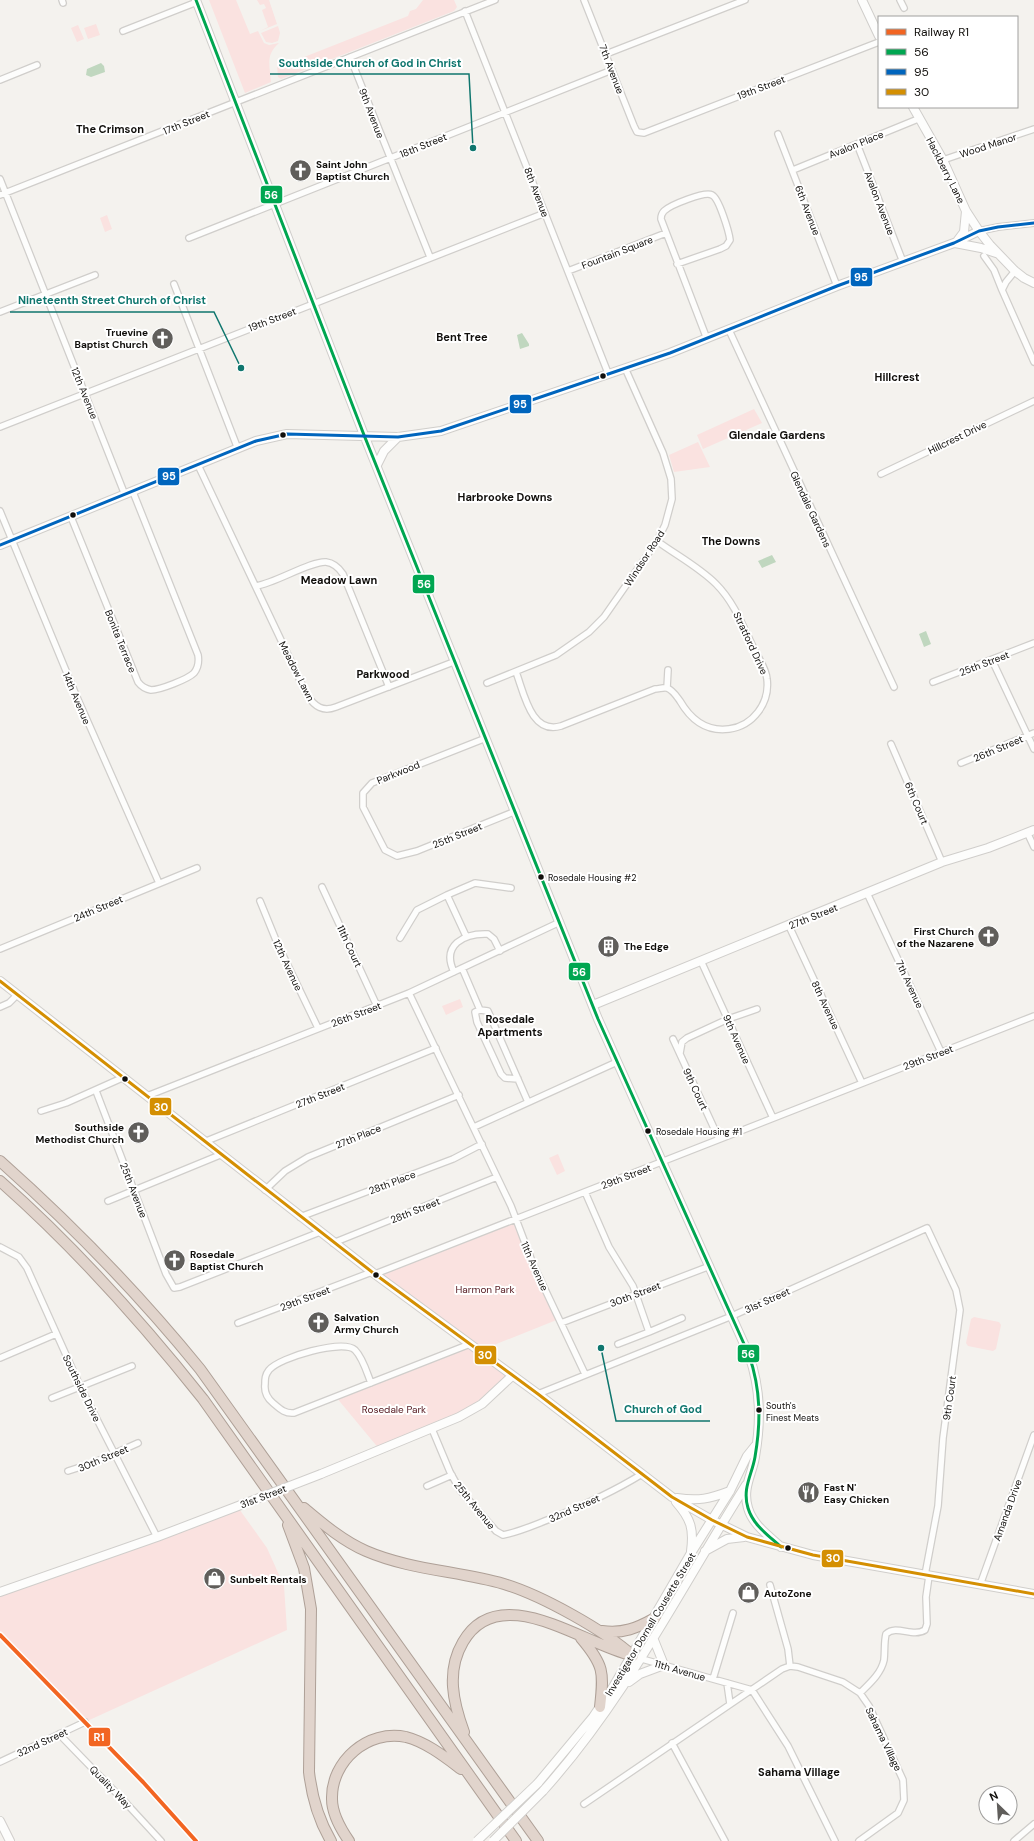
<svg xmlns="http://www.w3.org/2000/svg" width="1034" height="1841" font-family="'DM Sans',sans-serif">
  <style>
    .green { fill: #fae2e0 }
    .water { fill: #c0d7bf }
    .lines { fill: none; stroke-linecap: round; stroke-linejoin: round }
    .street-casing { stroke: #d0cecb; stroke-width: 8 }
    .secondary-casing { stroke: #d0cecb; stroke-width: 10 }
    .highway-casing { stroke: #aea097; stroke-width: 12 }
    .street { stroke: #fdfdfc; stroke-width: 5.5 }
    .secondary { stroke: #fdfdfc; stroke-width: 8 }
    .highway { stroke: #e1d4cc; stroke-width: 10 }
    .secondary-bridge-casing { stroke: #d0cecb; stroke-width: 10; stroke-linecap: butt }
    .secondary-bridge { stroke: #fdfdfc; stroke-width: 8 }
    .bus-1-casing { stroke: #fff; stroke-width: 6 }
    .bus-2-casing { stroke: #fff; stroke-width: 6 }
    .bus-3-casing { stroke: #fff; stroke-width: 6 }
    .bus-1 { stroke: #00a651; stroke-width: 3 }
    .bus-2 { stroke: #0065bd; stroke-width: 3 }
    .bus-3 { stroke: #d48f02; stroke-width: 3 }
    .rail-1-casing { stroke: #fff; stroke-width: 7 }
    .rail-1 { stroke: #f26522; stroke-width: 4 }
    .bus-dot { fill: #110f0c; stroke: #fff; stroke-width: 1.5 }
    .labels { text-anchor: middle; stroke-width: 4; stroke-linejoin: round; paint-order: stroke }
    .bus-label { font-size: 9px; fill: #110f0c; stroke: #fff; text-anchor: start }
    .street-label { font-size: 10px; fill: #110f0c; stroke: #fff }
    .poi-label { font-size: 10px; font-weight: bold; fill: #110f0c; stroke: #fff; text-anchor: start }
    .park-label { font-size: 10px; fill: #53171e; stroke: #fff }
    .neighbourhood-label { font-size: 11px; font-weight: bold; fill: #110f0c; stroke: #fff }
    .leader { fill: none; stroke: #0f766e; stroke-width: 1.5 }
    .callout-dot { fill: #0f766e; stroke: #fff; stroke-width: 1.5 }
    .callout-label { font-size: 11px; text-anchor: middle; font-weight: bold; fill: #0f766e; stroke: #fff; stroke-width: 4; stroke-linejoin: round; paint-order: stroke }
    .line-badge { stroke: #fff; stroke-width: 1.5 }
    .badge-label { font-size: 11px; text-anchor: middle; font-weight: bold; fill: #fff }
  </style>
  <rect width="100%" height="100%" fill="#f4f2ee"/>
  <!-- green -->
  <path class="green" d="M 209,0 L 236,0 L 250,34 L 258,31 L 264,43 L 269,45 L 279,43 C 265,55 270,66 271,82 L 245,93 Z
    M 257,0 L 269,0 L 277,24 L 260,31 L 268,27 L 262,10 L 266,8 L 264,4 L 260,5 Z
    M 423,0 L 454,0 L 457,7 L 454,11 L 281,79 L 278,77 L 277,66 L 287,60 L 289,63 L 408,16 L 410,11 L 416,9 Z
    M 96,24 L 100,35 L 88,39 L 84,28 Z
    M 78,25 L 84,39 L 77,42 L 71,28 Z
    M 278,26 L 280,33 L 278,41 L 272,43 L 266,42 L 261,33 Z
    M 107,215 L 112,229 L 105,232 L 100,218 Z
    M 754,409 L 762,423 L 703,449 L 697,435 Z
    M 698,442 L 710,467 L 674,472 L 669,455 Z
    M 460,999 L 463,1007 L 446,1015 L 442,1006 Z
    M 558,1154 L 565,1171 L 557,1175 L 549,1158 Z
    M 516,1219 L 559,1319 L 479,1351 L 512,1376 L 482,1404 L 380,1450 L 336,1397 L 469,1344 L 375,1274 Z
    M 974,1317 L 999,1322 L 1001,1325 L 996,1349 L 993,1351 L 968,1346 L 966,1343 L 971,1319 Z
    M 237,1506 L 267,1548 L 284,1586 L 287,1630 L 85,1722 L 0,1635 L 0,1591 Z"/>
  <!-- water -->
  <path class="water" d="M 101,63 L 104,66 L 105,72 L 91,77 L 86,75 L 87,69 Z
    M 522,333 L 529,344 L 529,346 L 520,349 L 517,335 Z
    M 772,555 L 776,562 L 762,568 L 758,561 Z
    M 926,631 L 931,644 L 924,647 L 919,634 Z"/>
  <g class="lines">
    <defs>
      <path id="street" d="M 62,0 L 63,3
        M 584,0 L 634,126 L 637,132 L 644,133 L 879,42
        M 900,0 L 904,8
        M 465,11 L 608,373
        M 123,31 L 197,2
        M 606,54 L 745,0
        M 350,57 L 430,257
        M 0,80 L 37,65
        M 778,134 L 837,286
        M 857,144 L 903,262
        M 943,160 L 1034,129
        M 793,170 L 918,119
        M 0,179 L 125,495
        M 0,195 L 495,0
        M 979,231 L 998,227 L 1034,223
        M 189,238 L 612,70
        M 984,256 L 994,270 L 1002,290
        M 677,264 L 720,249 L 726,246 L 730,240 C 729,232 719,198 712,195 C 705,191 670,205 664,211 C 661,214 661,216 661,219 L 707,339
        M 568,271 L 666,233
        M 1015,271 L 1006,282 L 1002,290 L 1034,362
        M 174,284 L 238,449
        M 0,312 L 95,275
        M 729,330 L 894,687
        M 0,427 L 545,213
        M 198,465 L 307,695 C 315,707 323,712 336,707 L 456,661
        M 881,474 L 1034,401
        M 0,511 L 76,695 L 159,883
        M 71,517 L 138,682 C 141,686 146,689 151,690 C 160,690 188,679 194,673 C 198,668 199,661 198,655 L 133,492
        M 256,586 C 276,583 310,561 326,562 C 334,563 339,568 343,574 L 389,687
        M 992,660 L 1034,749
        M 516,672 C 524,693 531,735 561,726 L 655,689 C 659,689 664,687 667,688 C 673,690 677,697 680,701 C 691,720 706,732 729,729 C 753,726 770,703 767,679 C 766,668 759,659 754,649 C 743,626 734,602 716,584 C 699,567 676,555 657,541
        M 933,682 L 1034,643
        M 487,683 L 556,655 L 589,632 L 604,617 L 657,541 L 665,525 L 672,499 L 671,479 L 663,453 L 625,368
        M 667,688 L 668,670
        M 486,738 L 372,783 L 363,793 L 363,807 L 385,850 L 397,856 L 417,851 L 516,811
        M 891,744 L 942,862
        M 961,763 L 1034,733
        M 1027,832 L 1034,847
        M 322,887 L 377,1006
        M 867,893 L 941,1052
        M 447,895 L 466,936
        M 260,901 L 278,945 L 318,1028
        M 789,926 L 862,1083
        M 400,938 L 417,910 L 447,895 L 475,883 L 511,888
        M 0,949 L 197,868
        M 701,961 L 773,1118
        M 462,968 L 480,1010 L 488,1011 L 528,1102
        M 454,972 C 441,945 464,933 488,934 L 494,939 L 500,951
        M 409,993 L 511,1206 L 533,1264 L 585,1374
        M 0,1007 L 9,1003 L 17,995
        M 480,1010 L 475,1012 L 477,1022 L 501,1074 L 505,1078 L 518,1079
        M 673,1039 L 719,1139
        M 680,1053 L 682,1042 L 687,1038 L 728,1019 L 757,1009
        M 96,1091 L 166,1274 L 174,1288 L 180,1287 L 320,1232
        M 147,1096 L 409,993 L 560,922
        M 41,1111 L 66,1103 L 122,1078
        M 474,1127 L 617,1062
        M 204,1142 L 436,1048
        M 265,1190 L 285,1171 L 308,1157 L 459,1095
        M 585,1192 L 609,1247 L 633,1286 L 649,1332 L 618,1344
        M 108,1201 L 220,1155
        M 300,1217 L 453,1159 L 482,1144
        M 333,1243 L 497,1177
        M 0,1247 L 19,1257 L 27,1268 L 80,1386 L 157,1537
        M 375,1274 L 1034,1016
        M 238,1323 L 372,1272
        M 561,1323 L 710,1266
        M 649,1332 L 682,1318
        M 0,1358 L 56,1334
        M 371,1383 C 367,1373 363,1358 355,1350 C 343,1339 280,1357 269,1370 C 265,1375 265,1379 265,1384 C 264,1392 267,1398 273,1403 C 280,1409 285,1414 294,1413 L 470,1344
        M 538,1394 L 732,1316 L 927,1228 L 956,1290 L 960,1310 L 943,1438 L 938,1506 L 925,1575
        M 52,1398 L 132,1366
        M 432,1429 L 450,1472 L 460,1490 L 496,1531 L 503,1535 C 519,1532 534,1525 550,1519 C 582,1506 613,1492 642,1474
        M 68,1471 L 93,1463 L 138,1443
        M 427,1486 L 452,1475
        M 770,1585 L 788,1649 L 790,1666
        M 980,1585 L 1034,1435
        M 642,1659 L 752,1690 L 788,1746 L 835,1841
        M 713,1679 L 733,1613
        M 727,1683 L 730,1704
        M 860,1693 C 869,1684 881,1674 884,1660 C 885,1651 884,1642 886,1634 C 897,1624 912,1638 925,1630 L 927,1624 L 926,1597 L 929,1576
        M 59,1734 L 126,1803 L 161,1841
        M 672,1743 L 725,1841
        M 0,1762 L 85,1722
        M 584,1804 L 782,1669 L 790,1666 L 798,1667 L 843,1682 L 860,1693 L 869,1706 L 903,1780 L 904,1800 L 898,1813 L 859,1841
        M 1014,1841 L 1034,1824"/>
      <path id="secondary" d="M 196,0 L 364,435 L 598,1019 L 749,1355 C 761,1390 761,1422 755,1457 C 752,1475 742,1488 748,1508 C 753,1525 768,1535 781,1547
        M 862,0 L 879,36
        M 913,107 L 943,160 L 966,211 L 979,231 L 990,245 L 1015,271 L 1024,278 L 1034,283
        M 958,240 L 964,232 L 966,211
        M 955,243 L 981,248 L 996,253
        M 377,465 L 384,451 L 398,437
        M 0,545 L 256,441 L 287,434 L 398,437 L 441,431 L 670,353 L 837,286 L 954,243 L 979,231
        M 0,981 L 372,1272 L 538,1394 L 672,1497 L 712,1520 L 747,1537 L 813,1555 L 1034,1594
        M 593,1005 L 942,862 L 988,848 L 1034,830
        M 321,1474 L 459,1417 L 482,1404 L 512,1376
        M 677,1498 C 699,1501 709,1499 730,1491
        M 676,1502 C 691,1519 694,1529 691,1551
        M 705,1551 L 727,1539 L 744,1537
        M 0,1592 L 157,1537 L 246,1503
        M 629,1682 L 640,1674 L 664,1665 L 654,1640
        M 538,1783 L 593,1717 L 613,1687 L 691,1553 L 730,1491 L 747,1456 L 755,1446
        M 543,1791 C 626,1699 680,1589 746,1485
        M 0,1821 L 10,1841"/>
      <path id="highway" d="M 0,1161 C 72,1225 139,1294 200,1369 L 538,1841
        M 0,1181 C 75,1247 141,1321 203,1399 L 516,1841
        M 304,1508 C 323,1524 343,1541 366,1551 C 410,1570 459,1571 504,1584 C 541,1595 604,1630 633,1656
        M 288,1525 L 304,1568 L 311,1609 L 309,1772 C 312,1798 318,1819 331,1841
        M 602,1631 C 623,1634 637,1628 655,1618
        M 581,1638 C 604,1665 604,1672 600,1707
        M 464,1732 C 453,1702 446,1671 463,1642 C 499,1579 583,1644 631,1655
        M 349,1841 C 340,1828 332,1814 332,1799 C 331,1761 368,1729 406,1737 C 426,1742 445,1757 461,1769"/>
    </defs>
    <!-- street casing -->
    <use href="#street" class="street-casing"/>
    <!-- secondary casing -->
    <use href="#secondary" class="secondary-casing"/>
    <!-- highway casing -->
    <use href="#highway" class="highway-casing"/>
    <!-- street -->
    <use href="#street" class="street"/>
    <!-- secondary -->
    <use href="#secondary" class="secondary"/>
    <!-- highway -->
    <use href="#highway" class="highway"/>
    <defs>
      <path id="secondary-bridge" d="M 246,1503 L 321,1474
        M 477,1841 L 538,1783
        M 493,1841 L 543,1791"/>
    </defs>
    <!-- secondary-bridge casing -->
    <use href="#secondary-bridge" class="secondary-bridge-casing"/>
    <!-- secondary-bridge -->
    <use href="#secondary-bridge" class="secondary-bridge"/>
    <defs>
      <path id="bus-1" d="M 196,0 L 364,435 L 598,1019 L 749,1355 C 761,1390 761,1422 755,1457 C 752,1475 742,1488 748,1508 C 753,1525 768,1535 781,1547"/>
      <path id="bus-2" d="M 0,545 L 256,441 L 287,434 L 398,437 L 441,431 L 670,353 L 837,286 L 954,243 L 979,231 L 998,227 L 1034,223"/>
      <path id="bus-3" d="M 0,981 L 372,1272 L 538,1394 L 672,1497 L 712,1520 L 747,1537 L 813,1555 L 1034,1594"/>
    </defs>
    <!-- bus-1 casing -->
    <use href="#bus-1" class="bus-1-casing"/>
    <!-- bus-2 casing -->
    <use href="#bus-2" class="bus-2-casing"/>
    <!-- bus-3 casing -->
    <use href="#bus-3" class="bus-3-casing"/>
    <!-- bus-1 -->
    <use href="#bus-1" class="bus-1"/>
    <!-- bus-2 -->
    <use href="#bus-2" class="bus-2"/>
    <!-- bus-3 -->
    <use href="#bus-3" class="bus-3"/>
    <defs>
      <path id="rail-1" d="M 0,1635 L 143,1782 L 196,1841"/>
    </defs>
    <!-- rail-1 casing -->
    <use href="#rail-1" class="rail-1-casing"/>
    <!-- rail-1 -->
    <use href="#rail-1" class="rail-1"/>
  </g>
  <!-- icons -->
  <defs>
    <symbol id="church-disc" viewBox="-11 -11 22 22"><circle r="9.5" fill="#605e5b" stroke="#fff"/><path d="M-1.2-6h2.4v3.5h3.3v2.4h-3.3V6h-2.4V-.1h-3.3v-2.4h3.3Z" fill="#fff"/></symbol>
    <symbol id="building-disc" viewBox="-11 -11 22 22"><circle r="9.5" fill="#605e5b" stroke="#fff"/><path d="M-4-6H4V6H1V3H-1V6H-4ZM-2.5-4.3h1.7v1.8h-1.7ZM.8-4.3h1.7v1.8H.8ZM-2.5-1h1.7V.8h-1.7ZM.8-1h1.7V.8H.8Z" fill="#fff"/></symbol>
    <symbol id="restaurant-disc" viewBox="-11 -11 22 22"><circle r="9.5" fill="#605e5b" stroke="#fff"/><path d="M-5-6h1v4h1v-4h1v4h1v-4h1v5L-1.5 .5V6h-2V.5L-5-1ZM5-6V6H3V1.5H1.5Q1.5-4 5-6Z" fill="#fff"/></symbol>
    <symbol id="shop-disc" viewBox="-11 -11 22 22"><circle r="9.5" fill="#605e5b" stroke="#fff"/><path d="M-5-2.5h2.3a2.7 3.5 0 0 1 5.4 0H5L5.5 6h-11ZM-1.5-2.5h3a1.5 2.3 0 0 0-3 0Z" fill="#fff"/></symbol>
  </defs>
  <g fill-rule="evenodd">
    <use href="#church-disc" x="288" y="158" width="25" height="25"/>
    <use href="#church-disc" x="150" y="326" width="25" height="25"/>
    <use href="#church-disc" x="976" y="924" width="25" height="25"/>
    <use href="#building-disc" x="596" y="934" width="25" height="25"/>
    <use href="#church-disc" x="126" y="1120" width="25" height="25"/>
    <use href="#church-disc" x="162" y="1248" width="25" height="25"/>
    <use href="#church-disc" x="306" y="1310" width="25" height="25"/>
    <use href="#restaurant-disc" x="796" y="1480" width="25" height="25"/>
    <use href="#shop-disc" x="202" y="1566" width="25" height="25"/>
    <use href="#shop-disc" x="736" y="1580" width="25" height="25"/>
  </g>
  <!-- markers -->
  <g class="bus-dot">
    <circle cx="603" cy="376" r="3.5"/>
    <circle cx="283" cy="435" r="3.5"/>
    <circle cx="73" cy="515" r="3.5"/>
    <circle cx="541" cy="877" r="3.5"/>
    <circle cx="125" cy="1079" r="3.5"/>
    <circle cx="648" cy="1131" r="3.5"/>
    <circle cx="376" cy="1275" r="3.5"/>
    <circle cx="759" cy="1410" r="3.5"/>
    <circle cx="788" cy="1548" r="3.5"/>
  </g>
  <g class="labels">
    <!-- bus labels -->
    <g class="bus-label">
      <text x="548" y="881">Rosedale Housing #2</text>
      <text x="656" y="1135">Rosedale Housing #1</text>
      <text x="766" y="1409">South's<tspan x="766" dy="12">Finest Meats</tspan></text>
    </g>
    <!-- street labels -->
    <g class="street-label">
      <text transform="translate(612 69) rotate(69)" y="4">7th Avenue</text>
      <text transform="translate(761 87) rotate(-21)" y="4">19th Street</text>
      <text transform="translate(372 113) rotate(69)" y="4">9th Avenue</text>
      <text transform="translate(186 122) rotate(-22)" y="4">17th Street</text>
      <text transform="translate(856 144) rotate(-22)" y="4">Avalon Place</text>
      <text transform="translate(423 145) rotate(-22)" y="4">18th Street</text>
      <text transform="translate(988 145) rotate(-18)" y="4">Wood Manor</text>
      <text transform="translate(946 170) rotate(63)" y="4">Hackberry Lane</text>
      <text transform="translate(537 192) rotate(69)" y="4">8th Avenue</text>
      <text transform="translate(880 203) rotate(69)" y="4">Avalon Avenue</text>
      <text transform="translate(808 210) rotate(69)" y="4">6th Avenue</text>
      <text transform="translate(617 252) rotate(-21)" y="4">Fountain Square</text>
      <text transform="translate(272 319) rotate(-21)" y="4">19th Street</text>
      <text transform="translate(85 393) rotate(68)" y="4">12th Avenue</text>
      <text transform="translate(957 437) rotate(-26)" y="4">Hillcrest Drive</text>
      <text transform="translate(811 509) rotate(65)" y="4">Glendale Gardens</text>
      <text transform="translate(644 558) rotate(-57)" y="4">Windsor Road</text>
      <text transform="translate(121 641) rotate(68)" y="4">Bonita Terrace</text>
      <text transform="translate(751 643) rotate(65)" y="4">Stratford Drive</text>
      <text transform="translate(984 663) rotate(-21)" y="4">25th Street</text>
      <text transform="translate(297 671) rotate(63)" y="4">Meadow Lawn</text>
      <text transform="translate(77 698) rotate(67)" y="4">14th Avenue</text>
      <text transform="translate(998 748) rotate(-23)" y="4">26th Street</text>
      <text transform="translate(398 772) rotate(-22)" y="4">Parkwood</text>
      <text transform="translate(917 803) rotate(67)" y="4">6th Court</text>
      <text transform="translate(457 835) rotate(-22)" y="4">25th Street</text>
      <text transform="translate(98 908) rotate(-23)" y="4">24th Street</text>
      <text transform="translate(813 916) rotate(-22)" y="4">27th Street</text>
      <text transform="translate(350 946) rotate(65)" y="4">11th Court</text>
      <text transform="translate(288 965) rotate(65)" y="4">12th Avenue</text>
      <text transform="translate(910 984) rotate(65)" y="4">7th Avenue</text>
      <text transform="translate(826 1005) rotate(65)" y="4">8th Avenue</text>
      <text transform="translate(356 1014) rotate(-21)" y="4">26th Street</text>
      <text transform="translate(737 1039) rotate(66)" y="4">9th Avenue</text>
      <text transform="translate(928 1057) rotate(-21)" y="4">29th Street</text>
      <text transform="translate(696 1089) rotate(65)" y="4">9th Court</text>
      <text transform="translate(320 1095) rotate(-22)" y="4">27th Street</text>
      <text transform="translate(358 1136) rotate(-22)" y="4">27th Place</text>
      <text transform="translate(626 1176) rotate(-21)" y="4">29th Street</text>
      <text transform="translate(392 1182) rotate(-21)" y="4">28th Place</text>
      <text transform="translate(134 1190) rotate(69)" y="4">25th Avenue</text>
      <text transform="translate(415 1210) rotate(-22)" y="4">28th Street</text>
      <text transform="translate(535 1266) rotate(66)" y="4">11th Avenue</text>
      <text transform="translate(635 1294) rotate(-21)" y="4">30th Street</text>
      <text transform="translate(305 1298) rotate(-21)" y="4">29th Street</text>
      <text transform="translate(767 1300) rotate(-24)" y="4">31st Street</text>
      <text transform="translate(82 1388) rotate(64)" y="4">Southside Drive</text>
      <text transform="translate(949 1398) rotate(-82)" y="4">9th Court</text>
      <text transform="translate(103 1458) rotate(-23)" y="4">30th Street</text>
      <text transform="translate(263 1496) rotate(-21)" y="4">31st Street</text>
      <text transform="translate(475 1505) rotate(51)" y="4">25th Avenue</text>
      <text transform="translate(574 1508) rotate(-24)" y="4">32nd Street</text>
      <text transform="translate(1007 1510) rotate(-70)" y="4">Amanda Drive</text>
      <text transform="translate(650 1624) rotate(-59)" y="4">Investigator Dornell Cousette Street</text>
      <text transform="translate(680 1670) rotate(16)" y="4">11th Avenue</text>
      <text transform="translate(884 1739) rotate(64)" y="4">Sahama Village</text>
      <text transform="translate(42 1742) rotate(-25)" y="4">32nd Street</text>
      <text transform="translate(111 1787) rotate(46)" y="4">Quality Way</text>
    </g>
    <!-- poi labels -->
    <g class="poi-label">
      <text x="316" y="168">Saint John<tspan x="316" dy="12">Baptist Church</tspan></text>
      <text x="148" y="336" text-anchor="end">Truevine<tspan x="148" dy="12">Baptist Church</tspan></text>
      <text x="974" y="935" text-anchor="end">First Church<tspan x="974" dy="12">of the Nazarene</tspan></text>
      <text x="624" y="950">The Edge</text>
      <text x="124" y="1131" text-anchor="end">Southside<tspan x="124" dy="12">Methodist Church</tspan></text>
      <text x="190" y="1258">Rosedale<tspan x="190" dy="12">Baptist Church</tspan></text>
      <text x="334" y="1321">Salvation<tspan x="334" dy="12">Army Church</tspan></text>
      <text x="824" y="1491">Fast N'<tspan x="824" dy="12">Easy Chicken</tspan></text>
      <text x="230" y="1583">Sunbelt Rentals</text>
      <text x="764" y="1597">AutoZone</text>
    </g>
    <!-- park labels -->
    <g class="park-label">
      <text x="485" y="1293">Harmon Park</text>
      <text x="394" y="1413">Rosedale Park</text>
    </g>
    <!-- neighbourhood labels -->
    <g class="neighbourhood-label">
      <text x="110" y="133">The Crimson</text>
      <text x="462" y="341">Bent Tree</text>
      <text x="897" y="381">Hillcrest</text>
      <text x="777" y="439">Glendale Gardens</text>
      <text x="505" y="501">Harbrooke Downs</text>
      <text x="731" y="545">The Downs</text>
      <text x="339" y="584">Meadow Lawn</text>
      <text x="383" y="678">Parkwood</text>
      <text x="510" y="1023">Rosedale<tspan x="510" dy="13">Apartments</tspan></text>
      <text x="799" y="1776">Sahama Village</text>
    </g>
  </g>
  <!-- callouts -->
  <path class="leader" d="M473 148L469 74H270M241 368L214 312H10M601 1348L616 1421H710"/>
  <g class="callout-dot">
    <circle cx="473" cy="148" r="4"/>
    <circle cx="241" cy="368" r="4"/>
    <circle cx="601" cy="1348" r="4"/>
  </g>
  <g class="callout-label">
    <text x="370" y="67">Southside Church of God in Christ</text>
    <text x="112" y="304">Nineteenth Street Church of Christ</text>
    <text x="663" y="1413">Church of God</text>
  </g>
  <g class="line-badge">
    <rect x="260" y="185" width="23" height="19" rx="4" fill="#00a651"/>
    <rect x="850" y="267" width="23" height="20" rx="4" fill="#0065bd"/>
    <rect x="509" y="394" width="23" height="20" rx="4" fill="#0065bd"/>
    <rect x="157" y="467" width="23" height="19" rx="4" fill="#0065bd"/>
    <rect x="412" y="574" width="23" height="20" rx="4" fill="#00a651"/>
    <rect x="568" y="962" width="23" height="19" rx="4" fill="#00a651"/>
    <rect x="149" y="1097" width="23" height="19" rx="4" fill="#d48f02"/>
    <rect x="737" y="1344" width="23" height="19" rx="4" fill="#00a651"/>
    <rect x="474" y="1345" width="23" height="20" rx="4" fill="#d48f02"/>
    <rect x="821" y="1549" width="23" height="19" rx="4" fill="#d48f02"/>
    <rect x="88" y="1727" width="23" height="20" rx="4" fill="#f26522"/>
  </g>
  <g class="badge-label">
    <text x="271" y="199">56</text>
    <text x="861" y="281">95</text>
    <text x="520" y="408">95</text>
    <text x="169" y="480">95</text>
    <text x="424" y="588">56</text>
    <text x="579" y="976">56</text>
    <text x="161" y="1111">30</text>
    <text x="748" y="1358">56</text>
    <text x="485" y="1359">30</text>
    <text x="833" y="1562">30</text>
    <text x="99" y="1741">R1</text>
  </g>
  <!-- legend -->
  <rect x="878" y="16" width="140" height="92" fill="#ffffff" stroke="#a09f9e"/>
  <rect x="886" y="29" width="20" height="6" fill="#f26522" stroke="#a09f9e"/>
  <text x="914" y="36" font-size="12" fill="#110f0c">Railway R1</text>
  <rect x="886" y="49" width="20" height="6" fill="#00a651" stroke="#a09f9e"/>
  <text x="914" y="56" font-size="12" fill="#110f0c">56</text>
  <rect x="886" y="69" width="20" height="6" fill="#0065bd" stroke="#a09f9e"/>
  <text x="914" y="76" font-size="12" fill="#110f0c">95</text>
  <rect x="886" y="89" width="20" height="6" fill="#d48f02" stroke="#a09f9e"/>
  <text x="914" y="96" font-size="12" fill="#110f0c">30</text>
  <!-- north arrow -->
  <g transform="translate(998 1805) rotate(335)"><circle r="19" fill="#ffffff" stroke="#a09f9e"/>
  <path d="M0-3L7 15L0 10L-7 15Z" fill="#605e5b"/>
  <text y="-6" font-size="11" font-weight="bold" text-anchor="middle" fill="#110f0c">N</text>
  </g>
</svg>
